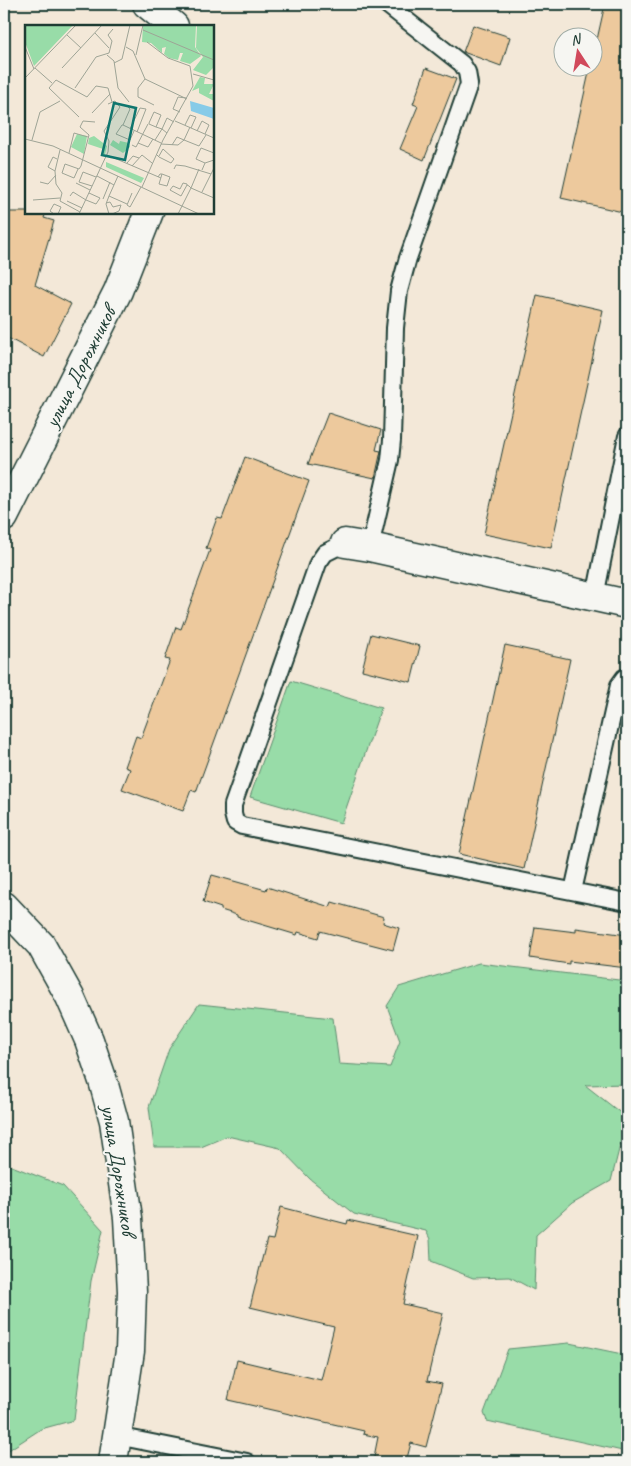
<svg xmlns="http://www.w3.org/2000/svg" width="631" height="1466" font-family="Caveat,sans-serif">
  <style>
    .green { fill: #98dca8; stroke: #5c8c6e }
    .building { fill: #edc99d; stroke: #1f3d34 }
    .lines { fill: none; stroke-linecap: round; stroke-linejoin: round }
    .service-casing { stroke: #1f3d34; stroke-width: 20 }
    .minor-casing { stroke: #1f3d34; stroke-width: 31 }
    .service { stroke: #f6f6f2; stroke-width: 16 }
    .minor { stroke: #f6f6f2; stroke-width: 28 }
    .labels { text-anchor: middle; stroke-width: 4; stroke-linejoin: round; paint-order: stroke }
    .street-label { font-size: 21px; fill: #1f3d34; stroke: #f6f6f2 }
    .inset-road { fill: none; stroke: #9ea496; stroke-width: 1 }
    .view { fill: #0f766e; fill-opacity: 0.15; stroke: #0f766e; stroke-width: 2.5 }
    .inset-edge { fill: none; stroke: #1f3d34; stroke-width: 2.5 }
  </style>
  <rect width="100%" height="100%" fill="#f3e8d8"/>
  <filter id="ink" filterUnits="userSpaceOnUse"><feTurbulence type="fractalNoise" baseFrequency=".02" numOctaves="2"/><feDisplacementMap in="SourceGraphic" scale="10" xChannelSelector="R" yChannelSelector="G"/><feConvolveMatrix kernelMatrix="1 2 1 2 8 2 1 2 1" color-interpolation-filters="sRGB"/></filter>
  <g filter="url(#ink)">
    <!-- green -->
    <path class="green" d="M 291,681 L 381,708 L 341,823 L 250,797 Z
      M 479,963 L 627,981 L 627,1084 L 585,1085 L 627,1118 L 611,1181 L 572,1203 L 536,1235 L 534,1290 L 510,1277 L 473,1278 L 431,1261 L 430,1239 L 426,1231 L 354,1214 L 310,1179 L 280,1148 L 227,1136 L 201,1147 L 154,1147 L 149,1107 L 169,1049 L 199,1004 L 333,1018 L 339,1064 L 390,1067 L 400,1041 L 387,1006 L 399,987 Z
      M 4,1163 L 63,1186 L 103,1230 L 91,1281 L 74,1420 L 41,1429 L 4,1453 Z
      M 569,1343 L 627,1355 L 627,1452 L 487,1421 L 484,1413 L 508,1349 Z"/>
    <!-- building -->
    <path class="building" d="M 605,4 L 627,4 L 627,213 L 561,198 L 590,68 L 594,68 L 594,53 Z
      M 473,25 L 510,37 L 501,66 L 463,52 Z
      M 426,68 L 456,79 L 424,160 L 400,149 L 418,106 L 413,104 Z
      M 4,212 L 46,212 L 44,218 L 54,221 L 35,285 L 71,304 L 44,357 L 4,336 Z
      M 537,295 L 603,310 L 551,548 L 484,534 Z
      M 328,413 L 381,430 L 376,450 L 381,451 L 375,478 L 308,464 Z
      M 245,457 L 309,481 L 196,792 L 191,790 L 183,811 L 122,789 L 130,769 L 125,767 L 136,736 L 141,738 L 170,660 L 165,659 L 176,627 L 181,629 L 210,550 L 206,548 L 217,518 L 222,519 Z
      M 371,634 L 420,646 L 411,682 L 362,670 Z
      M 505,645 L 570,659 L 524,869 L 459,854 Z
      M 212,875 L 266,890 L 267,887 L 330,907 L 332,902 L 384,917 L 383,923 L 399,928 L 393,950 L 320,931 L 318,938 L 298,932 L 297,935 L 237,917 L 237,915 L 221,910 L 221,908 L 203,902 Z
      M 535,927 L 576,932 L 576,928 L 627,935 L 627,968 L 569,961 L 569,964 L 530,958 Z
      M 281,1207 L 347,1224 L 348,1220 L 418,1236 L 403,1304 L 443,1313 L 427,1381 L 442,1384 L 426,1447 L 411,1443 L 406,1462 L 373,1462 L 378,1437 L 363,1434 L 364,1431 L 228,1400 L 237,1360 L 321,1380 L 334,1327 L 250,1307 L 267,1239 L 273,1240 Z"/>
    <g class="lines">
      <defs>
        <path id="service" d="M 345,543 L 325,553 L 318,563 L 233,805 L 233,814 L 235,822 L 242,826 L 627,902
          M 370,547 L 390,460 L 392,440 L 395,328 L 399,291 L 408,258 L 469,84 L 467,72 L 462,64 L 386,4
          M 595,597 L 627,436
          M 573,891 L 619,685 L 624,678 L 627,678
          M 117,1436 L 247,1462"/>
        <path id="minor" d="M 147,4 L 174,26
          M 4,517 L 118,291 L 149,212
          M 345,543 L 370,547 L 627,604
          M 4,906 L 41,945 L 70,997 L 89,1040 L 103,1081 L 114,1121 L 128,1218 L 132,1291 L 130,1351 L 113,1462"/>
      </defs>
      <!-- service casing -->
      <use href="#service" class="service-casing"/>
      <!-- minor casing -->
      <use href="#minor" class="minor-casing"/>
      <!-- service -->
      <use href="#service" class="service"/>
      <!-- minor -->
      <use href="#minor" class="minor"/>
    </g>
  </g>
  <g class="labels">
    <!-- street labels -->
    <g class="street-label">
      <text transform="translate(80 367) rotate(-63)" y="7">улица Дорожников</text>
      <text transform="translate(119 1170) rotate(81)" y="7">улица Дорожников</text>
    </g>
  </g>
  <!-- overview -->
  <g transform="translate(25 25)">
    <rect width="189" height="189" fill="#f3e8d8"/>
    <path d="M 0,0 L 48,0 L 9,41 L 0,17 ZM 118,0 L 171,0 L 170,22 L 176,31 L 165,39 L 155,36 L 158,28 L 155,28 L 153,35 L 144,33 L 139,29 L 141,22 L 137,23 L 137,28 L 126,18 L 117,17 ZM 172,0 L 189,0 L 189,42 L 181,50 L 168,45 L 178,32 L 171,23 ZM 175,52 L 180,53 L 179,59 L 189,59 L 184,69 L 189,69 L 189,76 L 174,68 L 174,63 L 167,66 ZM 52,109 L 62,111 L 59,129 L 46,122 ZM 69,111 L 82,121 L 80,129 L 76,130 L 78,124 L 63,119 L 64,113 ZM 88,115 L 94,119 L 95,116 L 104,118 L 105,122 L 98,128 L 85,120 ZM 81,137 L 119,153 L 116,158 L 81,142 Z" fill="#98dca8"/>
    <path d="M 165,76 L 189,83 L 189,94 L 166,86 Z" fill="#87cbe8"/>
    <path class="inset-road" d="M 118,5 L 189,35M 70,8 L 84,23M 42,10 L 56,23M 0,22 L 9,44M 101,22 L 108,26 L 120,54 L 162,74M 82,30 L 89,36 L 93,63 L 104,77M 111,30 L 118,0M 89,38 L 97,34 L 105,0M 10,43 L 27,58M 37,43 L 77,0M 168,49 L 189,55M 0,53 L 51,0M 120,54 L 113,63 L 113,72 L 129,80M 50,63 L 71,32 L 84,28 L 87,16 L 83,10 L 88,4M 155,87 L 148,84 L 153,72 L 161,73M 67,88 L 85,69M 54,92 L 24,63 L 31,55 L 62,72 L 71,61 L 83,63 L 87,77M 150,96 L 189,113M 98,100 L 105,84 L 102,81M 160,100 L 165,90 L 171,92 L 166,103M 105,104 L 115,83 L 121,84 L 112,107M 109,106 L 105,115 L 91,109 L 97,100 L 98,100 L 136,118M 172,106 L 177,96 L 184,100 L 180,109M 142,108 L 137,104 L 142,93 L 149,97M 0,114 L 28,121 L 174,189M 7,115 L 15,87 L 35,76M 130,115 L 137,104 L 131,102 L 124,99 L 124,98 L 129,87 L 136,90 L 131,102M 113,118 L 123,122 L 128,114M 136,119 L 153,120 L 159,115 L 174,121 L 181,110M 107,120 L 111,122 L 123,99M 147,120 L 152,112 L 159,115 L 165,102M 35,125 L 30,146 L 31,159 L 37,168 L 35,176 L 55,187M 44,128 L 49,108 L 63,112M 131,129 L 134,132 L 146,138 L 149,134 L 138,124 L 134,131M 82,130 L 136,153M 102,138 L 108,131 L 114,133M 180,138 L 171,134 L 176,123 L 189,128M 107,141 L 117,130 L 127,138M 53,144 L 49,153 L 37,148 L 40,139 L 54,144 L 56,141 L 64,110 L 55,102 L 58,96 L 70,97M 149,144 L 151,140 L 160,141 L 186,149M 177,145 L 180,138 L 189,135M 30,146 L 23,142 L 28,132 L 32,134M 72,151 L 89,160M 93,151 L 84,171 L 102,179M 133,152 L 135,149 L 137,149 L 145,152 L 142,161 L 134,159 L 137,149M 15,157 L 23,159 L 31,150M 51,158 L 65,165M 162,160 L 156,171 L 145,165 L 148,161 L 155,164 L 158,158 L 162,159 L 162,160 L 164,161 L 166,163 L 174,144M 67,161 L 54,157 L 58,147 L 71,152M 117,162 L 138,115 L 168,61 L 165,41 L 143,33 L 122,17M 177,167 L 189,143M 107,168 L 102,180 L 105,182 L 116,162M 45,171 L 48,167 L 61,175M 84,171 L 81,179 L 84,189M 78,174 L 85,157M 8,175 L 35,173M 61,175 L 71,179 L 75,173 L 64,168M 42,176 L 57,183M 81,178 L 85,177 L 88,182 L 96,180 L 94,186 L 87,189M 29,189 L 25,186 L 29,179 L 36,182 L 33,189M 54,189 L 83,127 L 84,116 L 79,106 L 95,82 L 90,76 L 83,79M 153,189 L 166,163 L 189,173"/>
    <path class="view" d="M 89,78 L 111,83 L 100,135 L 77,130 Z"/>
    <rect width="189" height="189" class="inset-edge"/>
  </g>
  <!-- margin -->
  <rect width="631" height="1466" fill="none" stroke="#f6f6f2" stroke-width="20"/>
  <rect x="10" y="10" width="611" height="1446" fill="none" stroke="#1f3d34" stroke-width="2" filter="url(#ink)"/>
  <!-- north arrow -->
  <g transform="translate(578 52) rotate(348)"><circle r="24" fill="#f6f6f2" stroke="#a0aca6"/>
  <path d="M0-4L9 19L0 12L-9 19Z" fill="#d1495b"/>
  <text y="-8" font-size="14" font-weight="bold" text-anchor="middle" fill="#1f3d34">N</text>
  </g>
</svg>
